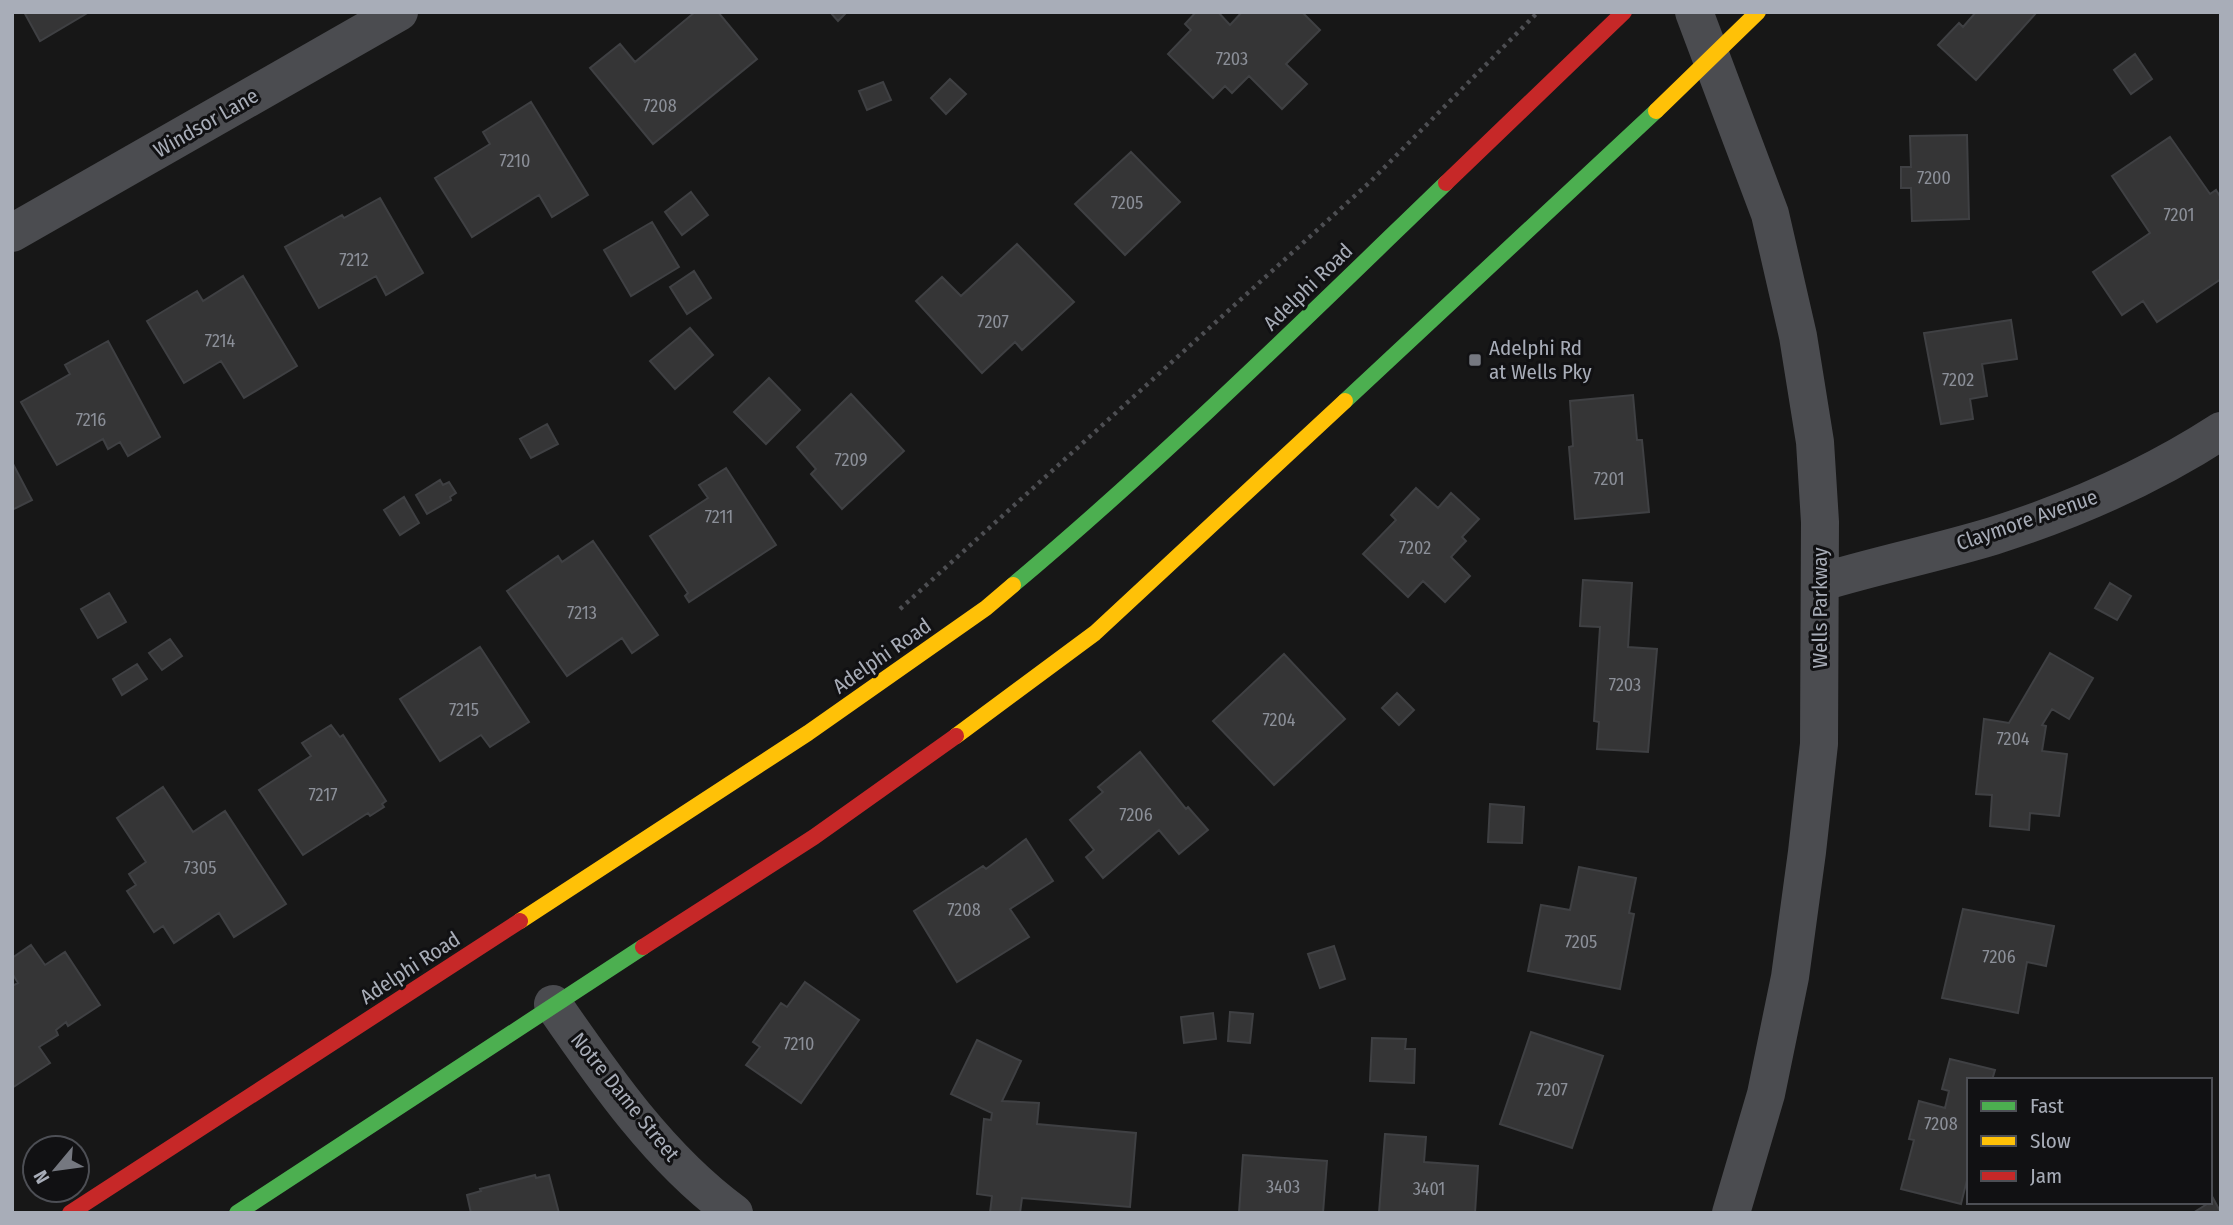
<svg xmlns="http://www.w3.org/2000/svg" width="2233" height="1225" font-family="'Fira Sans Condensed',sans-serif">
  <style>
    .building { fill: #353536; stroke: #3f4043; stroke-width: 2 }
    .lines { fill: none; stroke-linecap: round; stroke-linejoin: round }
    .path { stroke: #4d4e52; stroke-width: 4.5; stroke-dasharray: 3.5 5; stroke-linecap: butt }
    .street { stroke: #4b4c50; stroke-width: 38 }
    .fast { stroke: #4caf50; stroke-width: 16 }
    .slow { stroke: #ffc107; stroke-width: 16 }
    .jam { stroke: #c62828; stroke-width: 16 }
    .poi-dot { fill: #757880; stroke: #111113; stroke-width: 2.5 }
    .labels { text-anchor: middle; stroke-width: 6; stroke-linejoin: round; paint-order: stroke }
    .number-label { font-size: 18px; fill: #8b8f98 }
    .street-label { font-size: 21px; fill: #a8adb8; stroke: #111113 }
    .poi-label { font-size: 21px; fill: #a8adb8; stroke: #111113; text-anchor: start }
  </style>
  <rect width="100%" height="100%" fill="#171717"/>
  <!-- building -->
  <path class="building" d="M 24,12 L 89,12 L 40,41 Z
    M 695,12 L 718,12 L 757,59 L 653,144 L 590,68 L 620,44 L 635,62 Z
    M 830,12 L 847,12 L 838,21 Z
    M 1196,12 L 1218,12 L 1230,25 L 1242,12 L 1302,12 L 1320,30 L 1286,64 L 1307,84 L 1282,109 L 1249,76 L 1232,93 L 1225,86 L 1213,98 L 1168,54 L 1191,30 L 1185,24 Z
    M 1976,12 L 2037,12 L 1976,80 L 1938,45 L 1959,23 L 1963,27 Z
    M 2135,54 L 2152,79 L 2131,94 L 2114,70 Z
    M 950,79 L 966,94 L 946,114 L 931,98 Z
    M 883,82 L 891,100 L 867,110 L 859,91 Z
    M 531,102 L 588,195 L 552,217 L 539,195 L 472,237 L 435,178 L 490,144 L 483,132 Z
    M 1967,135 L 1969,219 L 1912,221 L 1911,188 L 1901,188 L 1901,167 L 1911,167 L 1910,136 Z
    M 2170,137 L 2210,194 L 2216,190 L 2221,198 L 2221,279 L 2157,322 L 2143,301 L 2122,315 L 2093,272 L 2150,233 L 2112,176 Z
    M 1131,152 L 1180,202 L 1125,255 L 1075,204 Z
    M 691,192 L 708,215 L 682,235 L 665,212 Z
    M 380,198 L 423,273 L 386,295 L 376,276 L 319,308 L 285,247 L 342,215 L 344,218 Z
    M 652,222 L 679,267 L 631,296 L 604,250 Z
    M 1017,244 L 1074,302 L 1022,350 L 1015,342 L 982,373 L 916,301 L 942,277 L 961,296 Z
    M 694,271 L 711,298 L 687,314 L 670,287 Z
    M 243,276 L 297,366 L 244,398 L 221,361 L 184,383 L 147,321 L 197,291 L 203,301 Z
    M 2011,320 L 2017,359 L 1982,364 L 1987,396 L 1970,399 L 1973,419 L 1941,424 L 1924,333 Z
    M 690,328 L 713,355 L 675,389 L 650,361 Z
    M 108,341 L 160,437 L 128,456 L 120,442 L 108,449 L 103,439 L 57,465 L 21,402 L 70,374 L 65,365 Z
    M 769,378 L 800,410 L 766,444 L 734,412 Z
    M 851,394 L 904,451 L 842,509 L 811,474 L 816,469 L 797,447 Z
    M 1633,395 L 1637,440 L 1642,440 L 1649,512 L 1575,519 L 1569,447 L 1573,446 L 1570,401 Z
    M 547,424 L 558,444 L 531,458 L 520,439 Z
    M 12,462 L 32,500 L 12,510 Z
    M 726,468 L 776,545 L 689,602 L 685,596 L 688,593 L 650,536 L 708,498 L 699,485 Z
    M 440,480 L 443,485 L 449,482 L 456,493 L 450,497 L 451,500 L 427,514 L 416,495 Z
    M 1416,488 L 1438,508 L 1451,493 L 1479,519 L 1462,537 L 1466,541 L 1451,557 L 1470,576 L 1445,602 L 1423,581 L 1408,597 L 1363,554 L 1396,520 L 1391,515 Z
    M 404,497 L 419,523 L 400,535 L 384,510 Z
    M 593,541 L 658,635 L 632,653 L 622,638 L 567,676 L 507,591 L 558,556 L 562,562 Z
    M 1583,580 L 1632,583 L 1628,647 L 1657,649 L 1648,752 L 1597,749 L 1599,722 L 1594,721 L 1600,627 L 1580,626 Z
    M 2110,583 L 2131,596 L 2117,620 L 2095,608 Z
    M 109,593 L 126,622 L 98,638 L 81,609 Z
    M 170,639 L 182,656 L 162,670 L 149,653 Z
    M 480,647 L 529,722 L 490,747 L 481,735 L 440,761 L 400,699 Z
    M 2050,653 L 2093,678 L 2069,719 L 2052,709 L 2042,725 L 2046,726 L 2042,751 L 2067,754 L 2059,816 L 2030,813 L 2029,830 L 1990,826 L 1992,795 L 1976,794 L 1984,719 L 2009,723 Z
    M 1284,654 L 1345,719 L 1274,785 L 1213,721 Z
    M 137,664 L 147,679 L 122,695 L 113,679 Z
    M 1397,693 L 1414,710 L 1399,725 L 1382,708 Z
    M 331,725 L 340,737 L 343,735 L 386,801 L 382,804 L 384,807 L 370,816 L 368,813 L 303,855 L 259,790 L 311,756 L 302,743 Z
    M 1140,752 L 1186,809 L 1188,807 L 1208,830 L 1179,854 L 1159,830 L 1103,878 L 1086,857 L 1094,850 L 1070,820 L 1103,792 L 1098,787 Z
    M 163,787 L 193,832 L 225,811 L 286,904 L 234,937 L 219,913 L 174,943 L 163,926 L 154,932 L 127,891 L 136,885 L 129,874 L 146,862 L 117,818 Z
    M 1490,804 L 1524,807 L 1522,843 L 1488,842 Z
    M 1026,839 L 1053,881 L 1010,909 L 1029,937 L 957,982 L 914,911 L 983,866 L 986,869 Z
    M 1579,867 L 1636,878 L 1629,913 L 1634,914 L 1620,989 L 1528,971 L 1541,905 L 1570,910 Z
    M 1963,909 L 2054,926 L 2046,966 L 2027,962 L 2018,1013 L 1942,998 Z
    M 31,945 L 45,965 L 65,952 L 100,1005 L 68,1026 L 66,1022 L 56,1030 L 58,1035 L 39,1047 L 50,1063 L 12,1088 L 12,986 L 18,983 L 12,973 L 12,958 Z
    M 1334,946 L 1345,979 L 1320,988 L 1308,954 Z
    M 805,982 L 859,1020 L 801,1103 L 746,1065 L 760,1047 L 753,1042 L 781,1003 L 787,1007 Z
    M 1230,1012 L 1253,1014 L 1250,1043 L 1228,1041 Z
    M 1213,1013 L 1216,1039 L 1184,1043 L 1181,1017 Z
    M 1531,1032 L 1603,1056 L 1572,1148 L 1500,1124 Z
    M 1372,1038 L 1406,1039 L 1405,1049 L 1415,1049 L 1414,1083 L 1370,1081 Z
    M 977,1040 L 1021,1061 L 1002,1101 L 1039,1103 L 1037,1124 L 1136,1133 L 1130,1207 L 1022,1198 L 1020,1213 L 990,1213 L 992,1196 L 977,1194 L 984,1119 L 991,1120 L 992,1113 L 951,1094 Z
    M 1950,1059 L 1995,1070 L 1992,1080 L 1969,1080 L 1969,1172 L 1961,1204 L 1901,1189 L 1914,1140 L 1909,1139 L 1919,1101 L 1945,1108 L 1949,1091 L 1942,1089 Z
    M 1385,1134 L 1426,1137 L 1424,1162 L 1478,1166 L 1475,1213 L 1379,1213 Z
    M 1243,1155 L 1327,1161 L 1323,1213 L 1239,1213 Z
    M 535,1175 L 536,1178 L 549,1175 L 559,1213 L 471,1213 L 467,1195 L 481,1191 L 480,1189 Z
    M 2213,1198 L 2221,1213 L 2193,1213 L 2210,1202 Z"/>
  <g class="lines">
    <!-- path -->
    <path class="path" d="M 900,609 L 1370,182 L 1538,12"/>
    <!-- street -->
    <path class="street" d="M 1694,12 L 1770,214 L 1798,336 L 1815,442 L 1820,522 L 1819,744 L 1807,852 L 1790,977 L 1766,1094 L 1731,1213
      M 12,233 L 399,12
      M 1822,582 C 1878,565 1937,553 1993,536 C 2072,511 2150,477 2221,431
      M 553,1004 C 604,1078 660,1159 734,1213"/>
    <!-- fast -->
    <path class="fast" d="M 1345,401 L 1656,111
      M 1013,585 C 1164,458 1304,320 1446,183
      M 237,1213 L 643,947"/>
    <!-- slow -->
    <path class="slow" d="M 1656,111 L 1758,12
      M 956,736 L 1095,633 L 1345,401
      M 520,921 L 808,733 L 986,608 L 1013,585"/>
    <!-- jam -->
    <path class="jam" d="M 1446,183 L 1624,12
      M 643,947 L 814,837 L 956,736
      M 70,1213 L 520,921"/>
  </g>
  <!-- markers -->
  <rect class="poi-dot" x="1468" y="353" width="14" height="14" rx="3.5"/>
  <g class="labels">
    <!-- number labels -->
    <g class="number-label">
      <text x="1232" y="65">7203</text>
      <text x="660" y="112">7208</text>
      <text x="515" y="167">7210</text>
      <text x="1934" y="184">7200</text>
      <text x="1127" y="209">7205</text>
      <text x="2179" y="221">7201</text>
      <text x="354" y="266">7212</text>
      <text x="993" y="328">7207</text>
      <text x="220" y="347">7214</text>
      <text x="1958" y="386">7202</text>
      <text x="91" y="426">7216</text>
      <text x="851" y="466">7209</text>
      <text x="1609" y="485">7201</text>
      <text x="719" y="523">7211</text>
      <text x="1415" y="554">7202</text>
      <text x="582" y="619">7213</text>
      <text x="1625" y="691">7203</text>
      <text x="464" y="716">7215</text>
      <text x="1279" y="726">7204</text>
      <text x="2013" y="745">7204</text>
      <text x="323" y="801">7217</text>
      <text x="1136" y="821">7206</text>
      <text x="200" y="874">7305</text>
      <text x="964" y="916">7208</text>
      <text x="1581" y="948">7205</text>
      <text x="1999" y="963">7206</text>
      <text x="799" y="1050">7210</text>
      <text x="1552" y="1096">7207</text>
      <text x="1941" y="1130">7208</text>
      <text x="1283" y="1193">3403</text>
      <text x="1429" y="1195">3401</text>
    </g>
    <!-- street labels -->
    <g class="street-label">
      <text transform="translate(206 123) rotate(-30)" y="7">Windsor Lane</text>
      <text transform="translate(1308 287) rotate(-44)" y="7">Adelphi Road</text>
      <text transform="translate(2027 520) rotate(-19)" y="7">Claymore Avenue</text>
      <text transform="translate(1820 608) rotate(-90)" y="7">Wells Parkway</text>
      <text transform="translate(882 656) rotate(-35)" y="7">Adelphi Road</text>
      <text transform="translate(410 968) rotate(-33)" y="7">Adelphi Road</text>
      <text transform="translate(625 1097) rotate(51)" y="7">Notre Dame Street</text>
    </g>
    <!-- poi labels -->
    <g class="poi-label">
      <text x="1489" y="355">Adelphi Rd<tspan x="1489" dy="24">at Wells Pky</tspan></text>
    </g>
  </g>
  <!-- border -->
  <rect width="2233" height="1225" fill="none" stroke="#a8adb8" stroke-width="28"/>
  <!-- legend -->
  <rect x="1967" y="1078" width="245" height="126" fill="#111113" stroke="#4d4f55" stroke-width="2"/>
  <rect x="1981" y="1101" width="35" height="10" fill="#4caf50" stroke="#4d4f55" stroke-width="2"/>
  <text x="2030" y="1113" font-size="21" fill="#a8adb8">Fast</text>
  <rect x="1981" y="1136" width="35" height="10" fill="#ffc107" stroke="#4d4f55" stroke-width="2"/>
  <text x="2030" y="1148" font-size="21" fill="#a8adb8">Slow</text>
  <rect x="1981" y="1171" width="35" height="10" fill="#c62828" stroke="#4d4f55" stroke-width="2"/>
  <text x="2030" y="1183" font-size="21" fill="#a8adb8">Jam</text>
  <!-- north arrow -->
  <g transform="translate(56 1169) rotate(241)"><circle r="33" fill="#111113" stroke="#4d4f55" stroke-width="2"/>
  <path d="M0-5L12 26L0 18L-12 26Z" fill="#757880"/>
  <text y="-10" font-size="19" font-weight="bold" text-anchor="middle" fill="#a8adb8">N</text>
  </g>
</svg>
